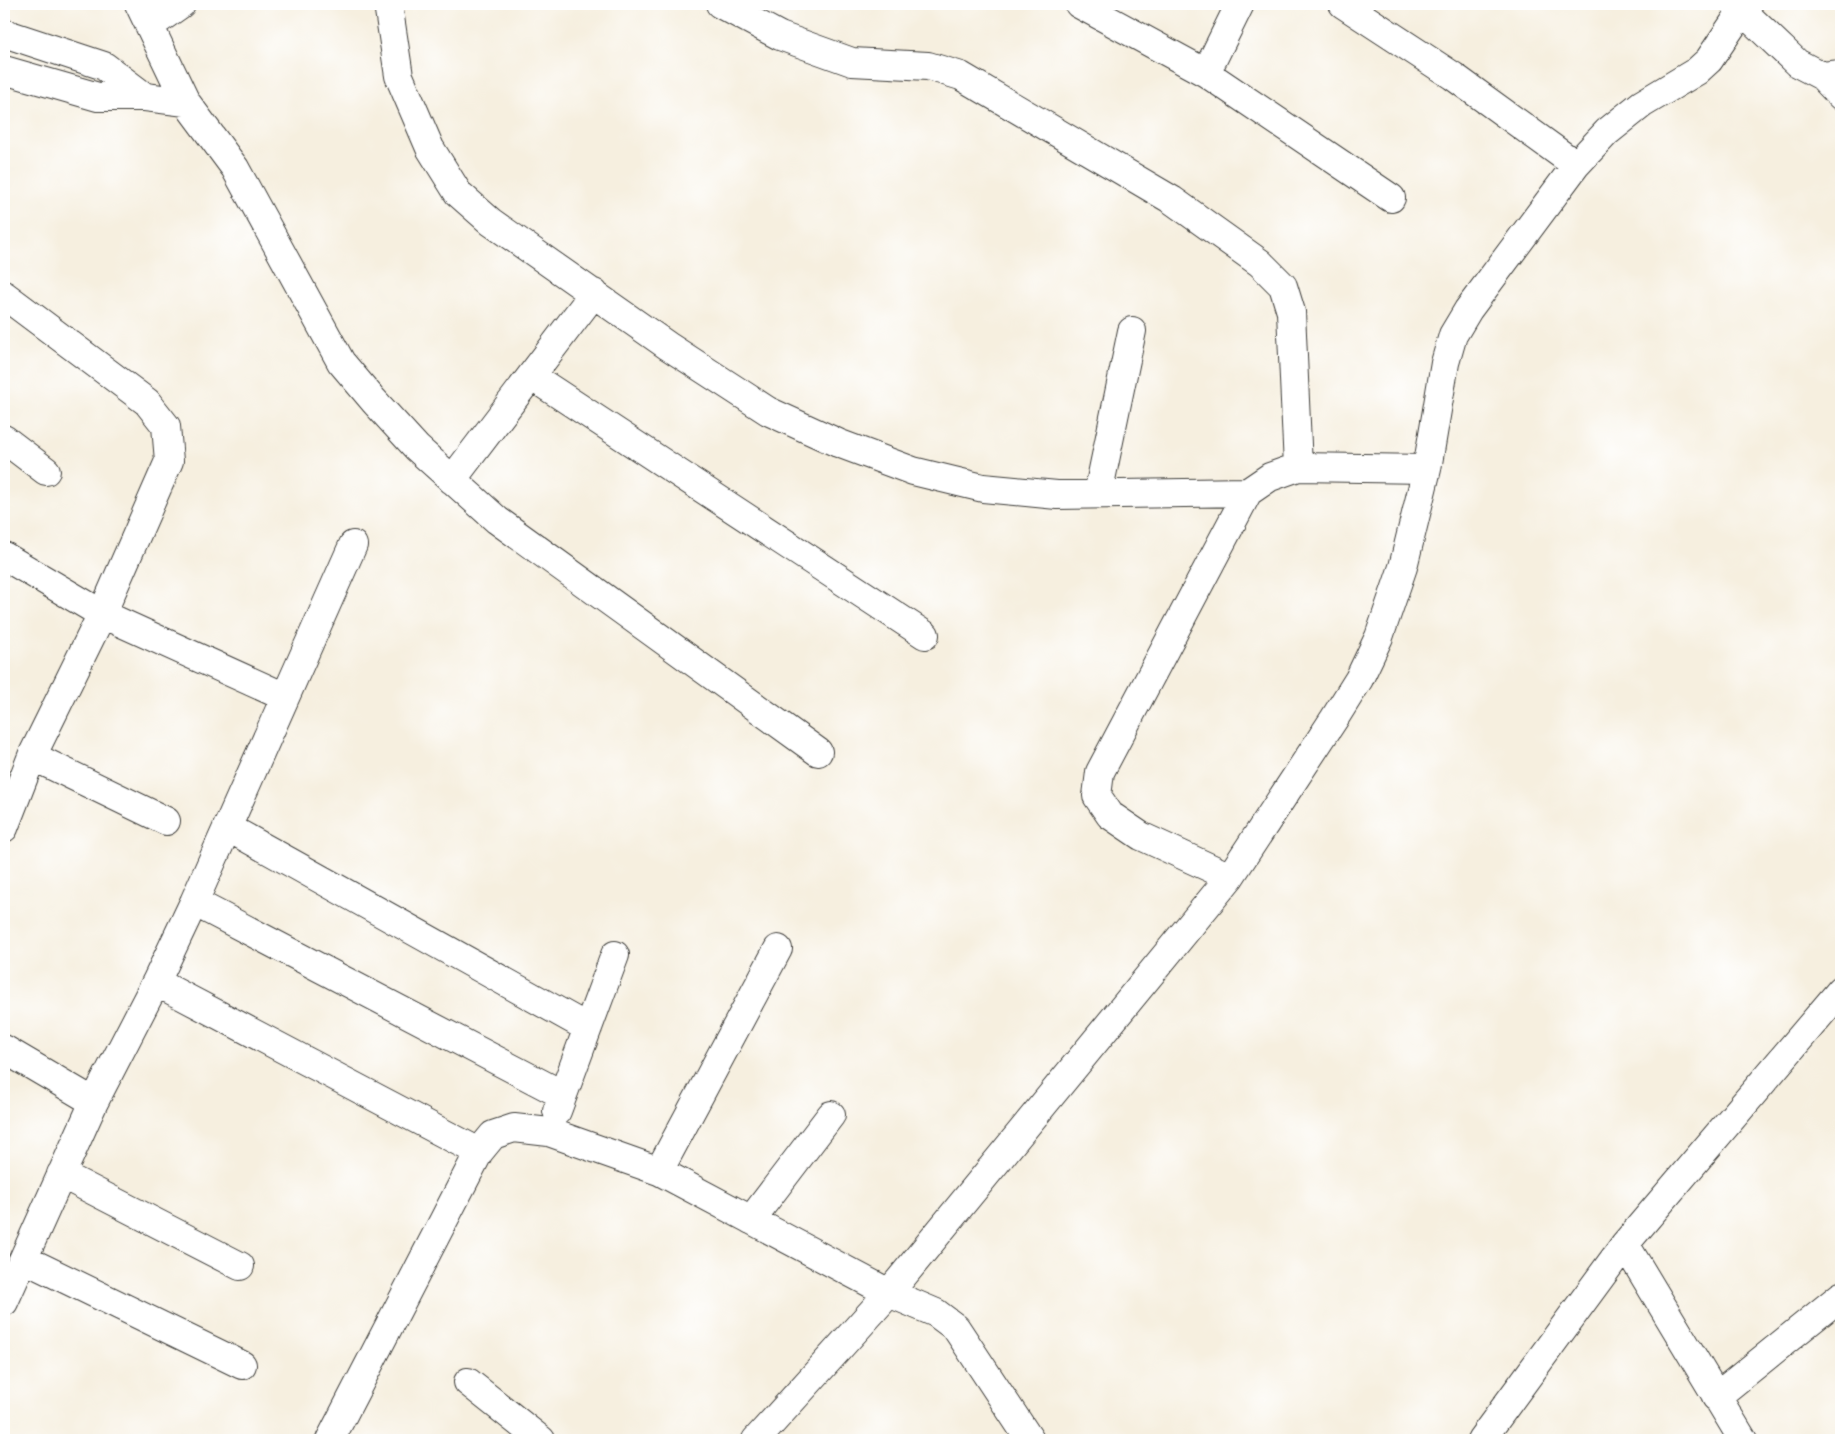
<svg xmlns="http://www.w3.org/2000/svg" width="1845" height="1444" font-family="'Libre Caslon Text',serif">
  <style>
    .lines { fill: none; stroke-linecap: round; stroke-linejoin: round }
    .minor-casing { stroke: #3d3c39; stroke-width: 30 }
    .minor { stroke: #fff; stroke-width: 28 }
  </style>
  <rect width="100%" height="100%" fill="#fff"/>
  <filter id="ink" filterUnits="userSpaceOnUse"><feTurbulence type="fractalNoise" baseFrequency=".02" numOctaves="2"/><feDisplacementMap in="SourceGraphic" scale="10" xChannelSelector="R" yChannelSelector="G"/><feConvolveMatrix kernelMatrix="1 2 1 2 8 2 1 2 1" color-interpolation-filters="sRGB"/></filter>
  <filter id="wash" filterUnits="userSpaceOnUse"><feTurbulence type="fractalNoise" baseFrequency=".0096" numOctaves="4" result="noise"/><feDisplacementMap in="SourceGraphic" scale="20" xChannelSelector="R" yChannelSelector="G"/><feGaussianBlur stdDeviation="1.12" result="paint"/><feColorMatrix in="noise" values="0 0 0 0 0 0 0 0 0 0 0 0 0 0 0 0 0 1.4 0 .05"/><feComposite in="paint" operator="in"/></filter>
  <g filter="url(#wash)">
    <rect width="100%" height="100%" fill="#f6efdf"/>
  </g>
  <g filter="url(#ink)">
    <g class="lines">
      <defs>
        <path id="minor" d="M 139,4 L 186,102 L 235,168 L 341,362 L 374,401 L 417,448 L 497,520 L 818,752
          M 388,4 L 399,76 L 430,148 L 458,193 L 491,222 L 668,346 L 768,411 L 838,443 L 913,471 L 983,488 L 1057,495 L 1248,492
          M 720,4 L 780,36 L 852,62 L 928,66 L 961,76 L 1172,200 L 1260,263 L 1283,286 L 1291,312 L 1298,467
          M 1079,4 L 1206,73 L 1391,198
          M 1343,4 L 1453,76 L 1576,165
          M 1735,4 L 1797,63 L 1822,76 L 1841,74
          M 151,25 L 181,4
          M 4,33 L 104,66 L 145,97
          M 4,70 L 98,97 L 145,97 L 186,102
          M 1206,73 L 1240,4
          M 1822,76 L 1841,96
          M 4,295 L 147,402 L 166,426 L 169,461 L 102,614 L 32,756 L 4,828
          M 531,376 L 925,635
          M 4,439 L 46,471
          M 452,480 L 594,293
          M 1098,494 L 1132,331
          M 4,556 L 102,614 L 285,697
          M 32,756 L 166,821
          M 227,827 L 588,1028
          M 1230,877 L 1141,836 L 1110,815 L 1097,796 L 1100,772 L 1248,492 L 1270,477 L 1298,467 L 1427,469
          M 194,902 L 563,1095
          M 156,982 L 479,1152
          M 4,1049 L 94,1102
          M 557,1111 L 615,955
          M 659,1171 L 778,949
          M 61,1174 L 240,1266
          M 751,1220 L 831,1115
          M 1625,1244 L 1743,1440
          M 24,1259 L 242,1365
          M 4,1302 L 94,1102 L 156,982 L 194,902 L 353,545
          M 468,1382 L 541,1440
          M 1716,1397 L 1841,1296
          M 330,1440 L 479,1152 L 493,1135 L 514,1128 L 549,1132 L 659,1171 L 889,1293 L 936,1313 L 956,1328 L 1030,1440
          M 756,1440 L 889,1293 L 1230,877 L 1334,719 L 1359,679 L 1379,637 L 1403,567 L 1427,469 L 1445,363 L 1453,335 L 1468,310 L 1576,165 L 1607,132 L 1642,104 L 1697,71 L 1709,60 L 1742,11
          M 1481,1440 L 1625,1244 L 1841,990"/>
      </defs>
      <!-- minor casing -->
      <use href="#minor" class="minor-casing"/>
      <!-- minor -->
      <use href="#minor" class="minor"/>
    </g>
  </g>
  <!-- margin -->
  <rect width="1845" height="1444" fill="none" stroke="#fff" stroke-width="20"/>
</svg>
